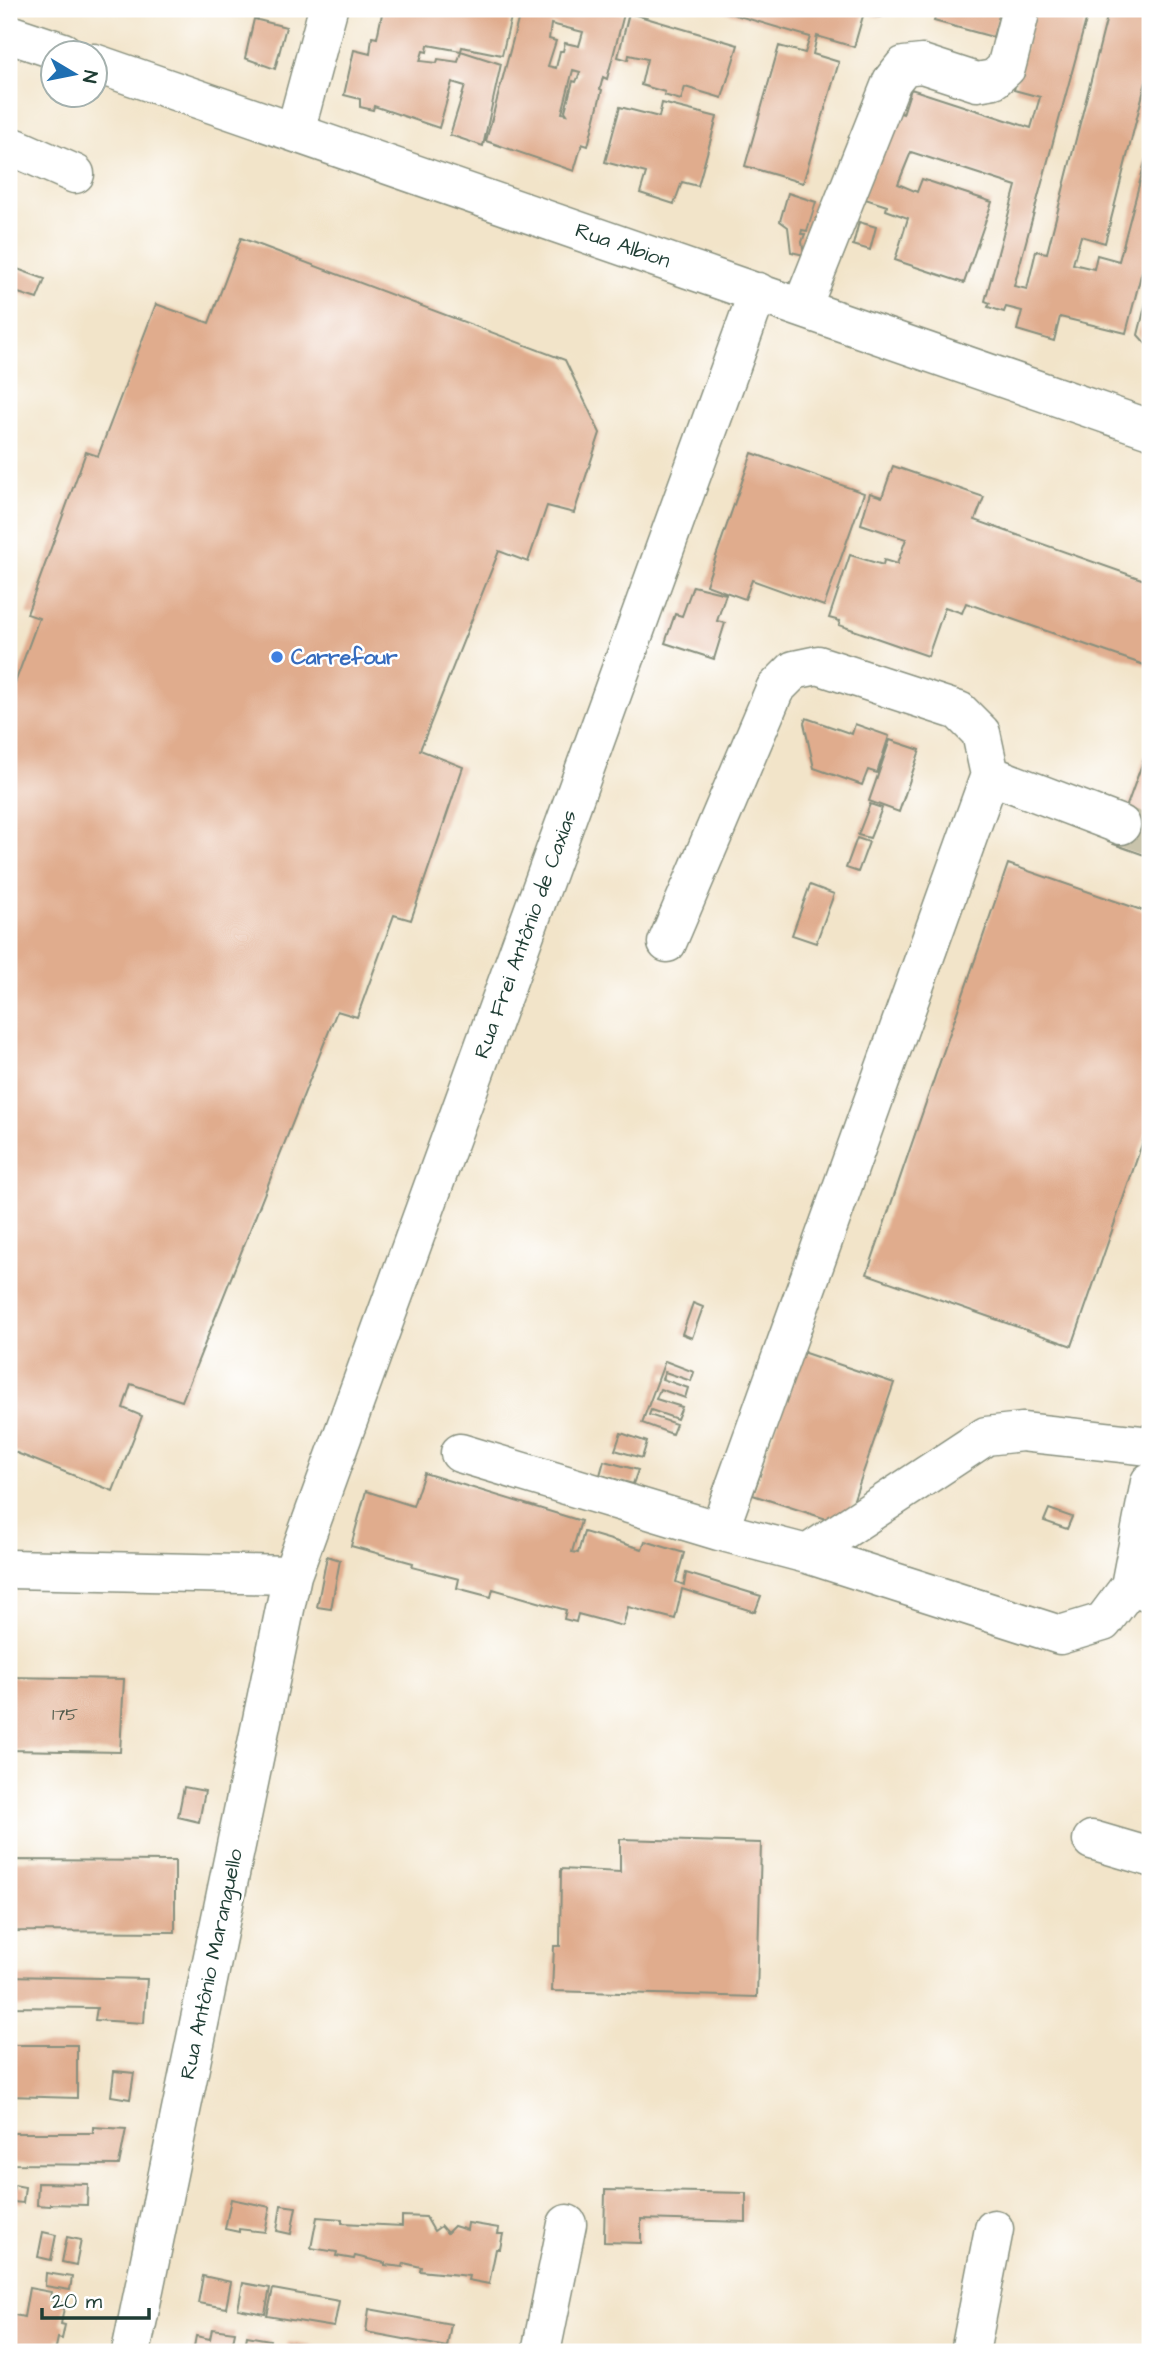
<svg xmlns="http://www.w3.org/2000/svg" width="1159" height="2361" font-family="'Architects Daughter',sans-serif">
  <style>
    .building { fill: #e0ac8d; fill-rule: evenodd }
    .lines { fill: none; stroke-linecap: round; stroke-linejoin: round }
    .minor-tunnel { stroke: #c8c3ab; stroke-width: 38; stroke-dasharray: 38 19; stroke-linecap: butt }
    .minor-casing { stroke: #88907e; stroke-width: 41 }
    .minor { stroke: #fff; stroke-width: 38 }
    .shop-dot { fill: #3f7fe0; stroke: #fff; stroke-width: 2.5 }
    .labels { text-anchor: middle; stroke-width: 5; stroke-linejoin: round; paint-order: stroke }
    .number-label { font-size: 18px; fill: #4f594a }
    .street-label { font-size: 21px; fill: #1f3d34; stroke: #fff }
    .shop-label { font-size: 21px; font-weight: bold; fill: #366cbe; stroke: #fff; text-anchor: start }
  </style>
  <rect width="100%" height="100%" fill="#fff"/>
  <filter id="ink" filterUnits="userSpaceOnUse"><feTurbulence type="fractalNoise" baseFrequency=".0143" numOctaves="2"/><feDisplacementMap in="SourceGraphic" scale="14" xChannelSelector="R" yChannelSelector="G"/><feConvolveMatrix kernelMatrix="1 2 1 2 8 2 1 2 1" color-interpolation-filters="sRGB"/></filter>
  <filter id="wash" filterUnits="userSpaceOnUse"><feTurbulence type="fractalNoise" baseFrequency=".00686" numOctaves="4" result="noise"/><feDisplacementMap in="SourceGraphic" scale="28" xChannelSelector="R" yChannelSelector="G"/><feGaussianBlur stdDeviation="1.57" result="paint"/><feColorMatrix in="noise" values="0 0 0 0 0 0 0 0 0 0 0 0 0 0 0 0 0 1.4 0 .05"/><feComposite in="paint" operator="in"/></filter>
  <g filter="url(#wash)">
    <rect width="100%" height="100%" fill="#f2e4c9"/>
    <g id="blocks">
      <!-- building -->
      <path class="building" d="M 383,9 L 513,9 L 502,55 L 462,47 L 461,51 L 428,45 L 427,52 L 423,51 L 420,61 L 437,63 L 438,59 L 458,62 L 461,51 L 501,64 L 483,146 L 450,135 L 465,86 L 452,82 L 439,128 L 374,106 L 373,110 L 360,107 L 360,99 L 344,95 L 354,50 L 370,54 L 372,37 L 377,38 Z
        M 521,9 L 576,9 L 588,13 L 590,9 L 605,9 L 624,14 L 607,79 L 603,77 L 600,89 L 602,90 L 588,146 L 582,144 L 574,171 L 486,141 ZM 551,24 L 583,32 L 579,46 L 565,43 L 563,51 L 560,51 L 556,68 L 548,66 L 556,41 L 549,39 ZM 573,70 L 580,72 L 576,82 L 573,81 L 565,111 L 567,114 L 562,113 Z
        M 715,9 L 865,9 L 854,47 L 817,36 L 813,54 L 839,62 L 803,183 L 745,166 L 779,46 L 805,53 L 810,37 Z
        M 874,9 L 893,9 L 887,15 L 879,17 L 872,16 Z
        M 938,9 L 1001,9 L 993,37 L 934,21 Z
        M 1035,9 L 1089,9 L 1014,286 L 1027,289 L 1036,251 L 1047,253 L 1109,9 L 1150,9 L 1150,66 L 1105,243 L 1081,236 L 1073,264 L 1094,269 L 1097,255 L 1119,261 L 1150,143 L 1150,240 L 1126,333 L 1060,317 L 1054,341 L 1017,330 L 1022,311 L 1006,307 L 1004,312 L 988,307 L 990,303 L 985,301 L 1016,186 L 911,152 L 898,184 L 917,192 L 922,179 L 992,202 L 964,283 L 895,260 L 908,218 L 886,210 L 887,206 L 862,198 L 898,112 L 903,114 L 911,89 L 1031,128 L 1040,97 L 1014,90 Z
        M 629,13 L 738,45 L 722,98 L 685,87 L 681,100 L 664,95 L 665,92 L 641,85 L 647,59 L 629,55 L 628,60 L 618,57 Z
        M 254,19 L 286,27 L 275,69 L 245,58 Z
        M 662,103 L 717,117 L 698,186 L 682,182 L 674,204 L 640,193 L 646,173 L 605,162 L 620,107 L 659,117 Z
        M 788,193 L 816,202 L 807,231 L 802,230 L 801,234 L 805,234 L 802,242 L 804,255 L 791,252 L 788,227 L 780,221 Z
        M 859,222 L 876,227 L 870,250 L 853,245 Z
        M 241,238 L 565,360 L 600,433 L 574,513 L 547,506 L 528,562 L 499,551 L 420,750 L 463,767 L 411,920 L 394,915 L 357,1017 L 337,1011 L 182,1401 L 131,1384 L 123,1408 L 142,1416 L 113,1491 L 9,1450 L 9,699 L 39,618 L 27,614 L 86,452 L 98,456 L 156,304 L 209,323 Z
        M 9,266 L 45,279 L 37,299 L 9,290 Z
        M 1149,290 L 1150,290 L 1150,345 L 1146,344 L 1138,335 Z
        M 752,453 L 864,493 L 824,606 L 752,580 L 745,599 L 706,585 Z
        M 893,466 L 984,497 L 975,520 L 1150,582 L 1150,667 L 966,603 L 962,613 L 945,607 L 928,656 L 839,625 L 840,621 L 829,618 L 850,555 L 883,565 L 884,560 L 897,564 L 906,539 L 861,524 L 870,493 L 882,497 Z
        M 693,586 L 726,594 L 717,621 L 725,623 L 714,659 L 665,643 L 675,614 L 682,616 Z
        M 806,718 L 852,734 L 855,724 L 889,736 L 877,773 L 868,770 L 862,785 L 814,768 L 804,723 Z
        M 890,740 L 920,750 L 899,812 L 869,801 Z
        M 1146,753 L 1150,755 L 1150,857 L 1113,844 Z
        M 870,804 L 882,808 L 870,838 L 858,835 Z
        M 857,838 L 869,842 L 858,872 L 846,868 Z
        M 1008,864 L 1150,913 L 1150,1121 L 1072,1346 L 867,1274 Z
        M 810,885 L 834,894 L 816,943 L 792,935 Z
        M 693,1303 L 703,1307 L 692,1338 L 682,1334 Z
        M 802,1352 L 894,1383 L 845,1525 L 753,1495 Z
        M 665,1361 L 694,1372 L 691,1381 L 665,1372 L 662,1379 L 688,1388 L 685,1398 L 660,1389 L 656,1399 L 682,1407 L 677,1419 L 651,1410 L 649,1415 L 676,1424 L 672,1434 L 642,1423 Z
        M 621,1433 L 647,1442 L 642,1458 L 615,1450 Z
        M 604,1461 L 638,1470 L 633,1484 L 600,1475 Z
        M 424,1473 L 581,1521 L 572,1552 L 578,1553 L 584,1532 L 642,1549 L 645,1541 L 684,1553 L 676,1582 L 684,1585 L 686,1573 L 761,1596 L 755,1612 L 682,1589 L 675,1619 L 628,1607 L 623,1626 L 578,1614 L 576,1622 L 564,1619 L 566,1610 L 493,1589 L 491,1597 L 457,1588 L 459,1579 L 412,1567 L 413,1563 L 351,1546 L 366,1491 L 413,1506 Z
        M 1049,1509 L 1072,1517 L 1067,1529 L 1044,1521 Z
        M 327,1556 L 340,1560 L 331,1609 L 317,1607 Z
        M 9,1677 L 124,1679 L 120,1752 L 9,1750 Z
        M 184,1787 L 205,1791 L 199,1822 L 178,1817 Z
        M 620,1839 L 761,1843 L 757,1997 L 552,1991 L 554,1946 L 560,1946 L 561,1869 L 620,1872 Z
        M 9,1860 L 175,1861 L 175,1932 L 9,1931 Z
        M 9,1976 L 147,1979 L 144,2023 L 95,2020 L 97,2008 L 9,2007 Z
        M 9,2045 L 77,2045 L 77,2098 L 9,2096 Z
        M 114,2071 L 134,2073 L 130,2099 L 111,2096 Z
        M 93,2127 L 126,2129 L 119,2165 L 9,2164 L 9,2133 L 93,2133 Z
        M 38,2183 L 88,2184 L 87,2205 L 50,2204 L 50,2206 L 37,2205 Z
        M 14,2185 L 25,2187 L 23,2203 L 13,2202 L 9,2215 L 9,2201 L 11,2201 Z
        M 605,2190 L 746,2193 L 746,2222 L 641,2219 L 641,2243 L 604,2242 Z
        M 231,2199 L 270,2207 L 265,2232 L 239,2229 L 239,2232 L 225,2229 Z
        M 281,2205 L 296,2207 L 291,2234 L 277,2231 Z
        M 402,2216 L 426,2217 L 434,2231 L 441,2226 L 447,2233 L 454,2226 L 467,2230 L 468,2223 L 499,2228 L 498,2234 L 503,2234 L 500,2249 L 496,2249 L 489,2284 L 468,2280 L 469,2276 L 420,2271 L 421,2267 L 404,2263 L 403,2267 L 385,2265 L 385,2263 L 355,2256 L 354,2259 L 336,2256 L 337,2252 L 311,2248 L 317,2217 L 342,2219 L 342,2223 L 402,2226 Z
        M 43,2232 L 56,2235 L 51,2260 L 38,2257 Z
        M 67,2237 L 81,2240 L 76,2265 L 62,2262 Z
        M 46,2273 L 72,2277 L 70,2290 L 45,2286 Z
        M 203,2276 L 231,2282 L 226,2308 L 198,2303 Z
        M 243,2283 L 270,2288 L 265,2314 L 238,2309 Z
        M 29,2288 L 51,2292 L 50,2300 L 65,2303 L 61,2324 L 65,2325 L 62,2339 L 58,2338 L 55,2352 L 18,2352 L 19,2349 L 9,2347 L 9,2295 L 13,2296 L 10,2314 L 24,2317 Z
        M 273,2289 L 339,2301 L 334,2327 L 267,2316 Z
        M 369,2309 L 451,2324 L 447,2347 L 366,2332 Z
        M 212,2329 L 235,2332 L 231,2352 L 193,2352 L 196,2336 L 210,2339 Z
        M 247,2336 L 270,2340 L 268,2348 L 281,2352 L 244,2352 Z
        M 288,2342 L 330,2349 L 330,2352 L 286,2352 Z"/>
    </g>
  </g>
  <g filter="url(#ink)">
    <use href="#blocks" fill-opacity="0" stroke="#88907e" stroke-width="2"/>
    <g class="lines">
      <!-- minor-tunnel -->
      <path class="minor-tunnel" d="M 1121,825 L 1150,835"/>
      <defs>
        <path id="minor" d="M 9,34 L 63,52
          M 94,63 L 1150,429
          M 295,132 L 328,9
          M 16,148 L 75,174
          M 802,307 L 892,81 L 904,66 L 922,64 L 977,82 L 994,79 L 1006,68 L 1021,9
          M 667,943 L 775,689 L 794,670 L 818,665 L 959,711 L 981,733 L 990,775
          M 460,1453 L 719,1531 L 807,1554 L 986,1436 L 1022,1432 L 1150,1446
          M 1150,1482 L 1130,1586 L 1150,1592
          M 719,1531 L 990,775 L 1121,825
          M 807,1554 L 1060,1635 L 1103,1622 L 1130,1586
          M 9,1569 L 292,1575
          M 1092,1840 L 1150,1857
          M 131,2352 L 292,1575 L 758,292
          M 541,2352 L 567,2224
          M 970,2352 L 994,2229"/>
      </defs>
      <!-- minor casing -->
      <use href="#minor" class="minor-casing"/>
      <!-- minor -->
      <use href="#minor" class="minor"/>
    </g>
  </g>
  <!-- markers -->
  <circle class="shop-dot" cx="277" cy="657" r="7"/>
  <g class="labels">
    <!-- number labels -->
    <g class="number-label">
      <text x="65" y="1720">175</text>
    </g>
    <!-- street labels -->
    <g class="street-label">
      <text transform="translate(623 245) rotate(19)" y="7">Rua Albion</text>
      <text transform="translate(525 934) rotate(-70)" y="7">Rua Frei Antônio de Caxias</text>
      <text transform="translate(211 1964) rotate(-78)" y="7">Rua Antônio Maranguello</text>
    </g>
    <!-- shop labels -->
    <g class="shop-label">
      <text x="291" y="664">Carrefour</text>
    </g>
  </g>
  <!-- margin -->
  <rect width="1159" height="2361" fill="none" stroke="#fff" stroke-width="35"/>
  <!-- north arrow -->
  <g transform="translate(74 74) rotate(100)"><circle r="33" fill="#ffffff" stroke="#a5b1ae" stroke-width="2"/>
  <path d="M0-5L12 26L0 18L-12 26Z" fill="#1f6fb2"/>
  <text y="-10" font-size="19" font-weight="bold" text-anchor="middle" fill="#1f3d34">N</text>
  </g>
  <!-- scale -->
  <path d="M42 2308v10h107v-10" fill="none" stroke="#1f3d34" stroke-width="3.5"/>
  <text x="52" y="2308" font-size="21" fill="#1f3d34" stroke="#ffffff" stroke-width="5" paint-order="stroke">20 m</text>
</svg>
